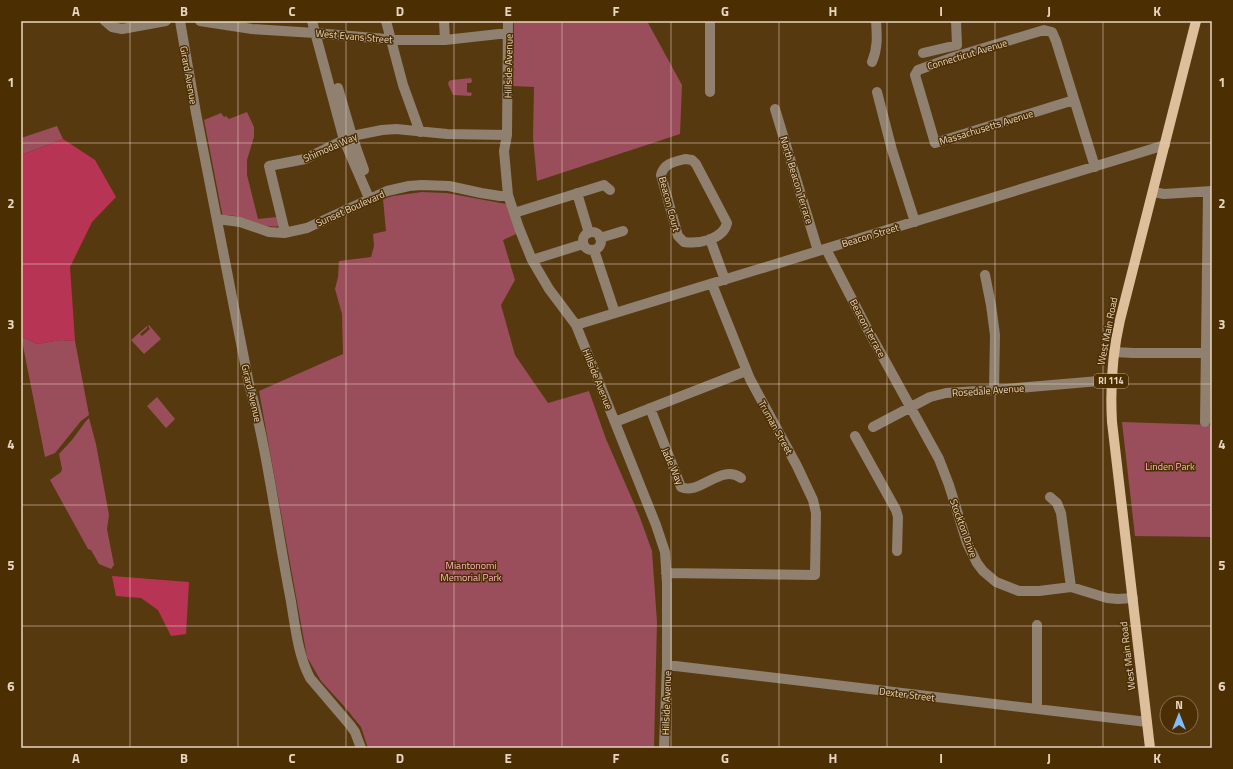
<svg xmlns="http://www.w3.org/2000/svg" width="1233" height="769" font-family="'Titillium Web',sans-serif">
  <style>
    .green { fill: #9a4d5a }
    .forest { fill: #b83454 }
    .lines { fill: none; stroke-linecap: round; stroke-linejoin: round }
    .minor { stroke: #8f806f; stroke-width: 10 }
    .major { stroke: #debf9c; stroke-width: 10 }
    .grid { fill: none; stroke: #e9d6c1; stroke-width: 1; stroke-opacity: 0.55 }
    .labels { text-anchor: middle; stroke-width: 3; stroke-linejoin: round; paint-order: stroke }
    .shield { fill: #4b2e02; stroke: #baa488; stroke-width: 1 }
    .shield-label { font-size: 9px; font-weight: bold; fill: #e9d6c1 }
    .street-label { font-size: 10px; fill: #e9d6c1; stroke: #4b2e02 }
    .park-label { font-size: 10px; fill: #febac2; stroke: #4b2e02 }
    .neatline { fill: none; stroke: #e9d6c1; stroke-width: 1.5 }
    .grid-label { font-size: 13px; text-anchor: middle; font-weight: bold; fill: #e9d6c1 }
  </style>
  <rect width="100%" height="100%" fill="#573910"/>
  <!-- green -->
  <path class="green" d="M 514,21 L 647,21 L 682,85 L 680,134 L 537,181 L 533,137 L 534,87 L 513,86 Z
    M 471,78 L 472,81 L 471,83 L 467,83 L 467,92 L 472,93 L 471,96 L 453,95 L 448,84 L 449,81 L 452,80 Z
    M 247,112 L 254,127 L 254,137 L 247,160 L 247,175 L 258,219 L 277,217 L 279,226 C 266,229 253,220 239,217 C 234,215 229,216 223,215 L 222,213 L 204,120 L 221,113 L 224,117 L 226,116 L 229,119 Z
    M 57,126 L 63,139 L 21,155 L 21,138 Z
    M 422,192 L 447,193 L 506,204 L 516,234 L 503,240 L 515,280 L 501,305 L 515,355 L 548,403 L 589,391 L 606,439 L 639,515 L 652,551 L 657,622 L 654,748 L 368,748 L 361,727 L 343,705 L 321,681 L 307,657 L 259,391 L 343,354 L 342,314 L 335,289 L 338,277 L 339,261 L 371,257 L 374,246 L 373,234 L 386,231 L 383,199 L 393,196 Z
    M 149,325 L 161,339 L 144,354 L 131,340 L 147,326 L 147,328 L 140,334 L 142,336 L 150,329 L 148,326 Z
    M 21,336 L 37,344 L 61,340 L 75,341 L 89,415 L 81,421 L 55,453 L 45,457 Z
    M 157,397 L 175,419 L 166,428 L 147,406 Z
    M 89,418 L 96,444 L 109,515 L 107,529 L 114,565 L 111,569 L 99,564 L 91,550 L 88,549 L 50,480 L 61,472 L 62,469 L 59,454 L 72,440 L 86,421 Z
    M 1122,422 L 1212,425 L 1212,537 L 1135,536 Z"/>
  <!-- forest -->
  <path class="forest" d="M 63,139 L 95,160 L 116,197 L 92,222 L 70,267 L 75,341 L 61,340 L 37,344 L 21,336 L 21,155 Z
    M 112,576 L 189,582 L 186,634 L 171,636 L 158,610 L 141,598 L 116,596 Z"/>
  <g class="lines">
    <!-- minor -->
    <path class="minor" d="M 105,21 L 112,27 L 122,29 L 166,21
      M 180,21 L 196,113 L 249,384 C 268,453 276,525 290,596 C 295,623 297,653 310,678 L 350,725 L 355,732 L 361,748
      M 200,21 L 252,29 L 315,33 L 398,40 L 445,40 L 508,33
      M 312,21 L 344,140 L 369,198
      M 386,21 L 403,85 L 420,132
      M 444,21 L 445,40
      M 508,21 L 507,135 L 504,151 L 508,195 L 519,228 L 532,260 L 549,289 L 576,325 L 656,525 L 665,552 L 667,583 L 667,665 L 664,748
      M 923,53 L 957,45 L 956,21
      M 872,62 C 878,48 877,36 876,21
      M 338,88 L 352,136 L 364,170
      M 710,92 L 710,21
      M 877,92 L 892,150 L 915,222
      M 1074,100 L 935,143 L 915,75 L 918,70 L 954,57 L 1044,30 L 1052,32 L 1056,41 L 1095,167
      M 775,109 L 818,251
      M 685,159 L 692,160 L 696,164 L 727,223 C 723,240 698,244 684,242 L 678,236 L 661,175 C 664,163 674,162 685,159 Z
      M 1153,192 L 1164,194 L 1212,191
      M 577,193 L 589,233
      M 514,213 L 604,185 L 610,190
      M 217,219 L 240,222 L 269,232 L 284,233 L 307,228 L 387,191 L 409,186 L 422,185 L 449,186 L 481,193 L 500,196 L 508,195
      M 285,232 L 269,166 L 305,159 L 352,136 L 382,130 L 396,129 L 447,134 L 507,135
      M583 241a9 9 0 1 1 18 0a9 9 0 1 1-18 0Z
      M 600,238 L 623,231
      M 710,239 L 725,280
      M 826,249 L 868,330 L 939,459 L 949,485 L 967,543 L 977,563 L 983,571 L 996,582 L 1019,591 L 1039,591 L 1071,587 L 1107,598 L 1118,599 L 1133,598
      M 594,250 L 615,313
      M 532,260 L 583,244
      M 985,275 L 991,305 L 995,335 L 994,390
      M 576,325 L 1165,145
      M 1114,352 L 1133,353 L 1212,353
      M 650,408 L 681,487 C 699,496 721,463 741,478
      M 615,422 L 746,371
      M 1205,422 L 1208,192
      M 873,427 L 930,397 L 946,393 L 994,390 L 1111,380
      M 855,436 L 896,510 L 898,517 L 897,551
      M 1050,497 L 1057,503 L 1061,513 L 1071,587
      M 666,573 L 815,575 L 816,513 L 813,500 L 797,466 L 750,379 L 712,284
      M 667,665 L 1147,722
      M 1037,709 L 1037,625"/>
    <!-- major -->
    <path class="major" d="M 1150,748 L 1112,422 C 1110,387 1112,355 1120,320 L 1196,21"/>
  </g>
  <!-- grid -->
  <path class="grid" d="M 130,21 L 130,748M 238,21 L 238,748M 346,21 L 346,748M 454,21 L 454,748M 562,21 L 562,748M 671,21 L 671,748M 779,21 L 779,748M 887,21 L 887,748M 995,21 L 995,748M 1103,21 L 1103,748M 21,143 L 1212,143M 21,264 L 1212,264M 21,384 L 1212,384M 21,505 L 1212,505M 21,626 L 1212,626"/>
  <g class="labels">
    <!-- shield labels -->
    <rect class="shield" x="1094" y="374" width="34" height="14" rx="3"/>
    <g class="shield-label">
      <text x="1111" y="384">RI 114</text>
    </g>
    <!-- street labels -->
    <g class="street-label">
      <text transform="translate(354 36) rotate(5)" y="4">West Evans Street</text>
      <text transform="translate(967 54) rotate(-17)" y="4">Connecticut Avenue</text>
      <text transform="translate(508 66) rotate(-89)" y="4">Hillside Avenue</text>
      <text transform="translate(189 75) rotate(80)" y="4">Girard Avenue</text>
      <text transform="translate(986 127) rotate(-17)" y="4">Massachusetts Avenue</text>
      <text transform="translate(330 147) rotate(-24)" y="4">Shimoda Way</text>
      <text transform="translate(797 180) rotate(73)" y="4">North Beacon Terrace</text>
      <text transform="translate(670 204) rotate(75)" y="4">Beacon Court</text>
      <text transform="translate(350 208) rotate(-24)" y="4">Sunset Boulevard</text>
      <text transform="translate(870 235) rotate(-17)" y="4">Beacon Street</text>
      <text transform="translate(868 328) rotate(62)" y="4">Beacon Terrace</text>
      <text transform="translate(1107 331) rotate(-79)" y="4">West Main Road</text>
      <text transform="translate(598 379) rotate(68)" y="4">Hillside Avenue</text>
      <text transform="translate(988 390) rotate(-4)" y="4">Rosedale Avenue</text>
      <text transform="translate(252 393) rotate(77)" y="4">Girard Avenue</text>
      <text transform="translate(776 427) rotate(61)" y="4">Truman Street</text>
      <text transform="translate(673 466) rotate(66)" y="4">Jade Way</text>
      <text transform="translate(964 528) rotate(70)" y="4">Stockton Drive</text>
      <text transform="translate(1127 656) rotate(-97)" y="4">West Main Road</text>
      <text transform="translate(907 694) rotate(7)" y="4">Dexter Street</text>
      <text transform="translate(666 703) rotate(-88)" y="4">Hillside Avenue</text>
    </g>
    <!-- park labels -->
    <g class="park-label">
      <text x="1170" y="470">Linden Park</text>
      <text x="471" y="569">Miantonomi<tspan x="471" dy="12">Memorial Park</tspan></text>
    </g>
  </g>
  <!-- border -->
  <rect width="1233" height="769" fill="none" stroke="#4b2e02" stroke-width="44"/>
  <!-- north arrow -->
  <g transform="translate(1179 715)"><circle r="19" fill="#4b2e02" stroke="#8a714e"/>
  <path d="M0-3L7 15L0 10L-7 15Z" fill="#82bcfa"/>
  <text y="-6" font-size="11" font-weight="bold" text-anchor="middle" fill="#e9d6c1">N</text>
  </g>
  <rect x="22" y="22" width="1189" height="725" class="neatline"/>
  <g class="grid-label">
    <text x="76" y="16">A</text>
    <text x="184" y="16">B</text>
    <text x="292" y="16">C</text>
    <text x="400" y="16">D</text>
    <text x="508" y="16">E</text>
    <text x="616" y="16">F</text>
    <text x="725" y="16">G</text>
    <text x="833" y="16">H</text>
    <text x="941" y="16">I</text>
    <text x="1049" y="16">J</text>
    <text x="1157" y="16">K</text>
    <text x="11" y="87">1</text>
    <text x="1222" y="87">1</text>
    <text x="11" y="208">2</text>
    <text x="1222" y="208">2</text>
    <text x="11" y="329">3</text>
    <text x="1222" y="329">3</text>
    <text x="11" y="449">4</text>
    <text x="1222" y="449">4</text>
    <text x="11" y="570">5</text>
    <text x="1222" y="570">5</text>
    <text x="11" y="691">6</text>
    <text x="1222" y="691">6</text>
    <text x="76" y="763">A</text>
    <text x="184" y="763">B</text>
    <text x="292" y="763">C</text>
    <text x="400" y="763">D</text>
    <text x="508" y="763">E</text>
    <text x="616" y="763">F</text>
    <text x="725" y="763">G</text>
    <text x="833" y="763">H</text>
    <text x="941" y="763">I</text>
    <text x="1049" y="763">J</text>
    <text x="1157" y="763">K</text>
  </g>
</svg>
